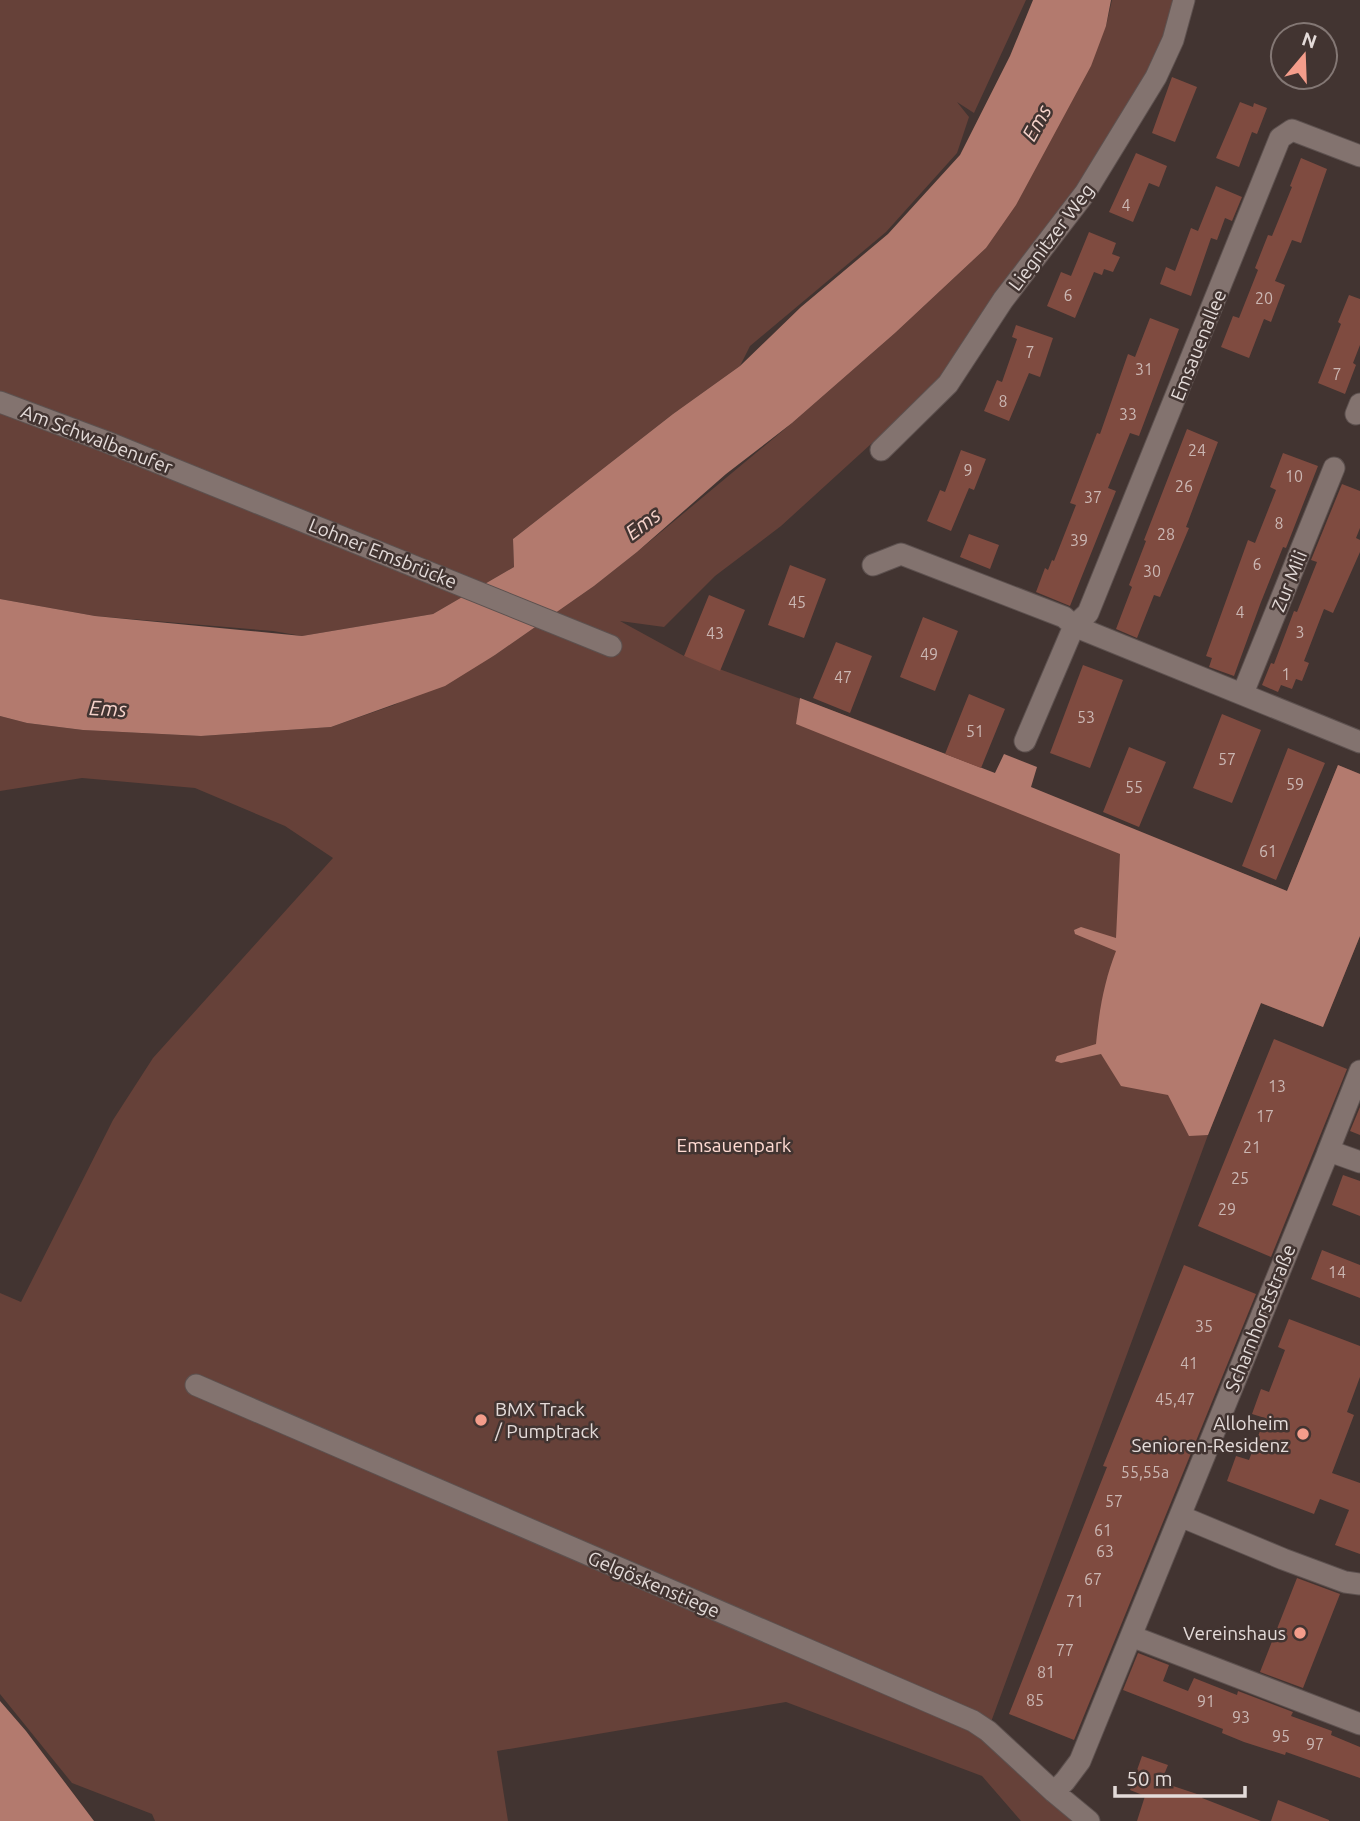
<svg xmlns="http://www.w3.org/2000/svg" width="1360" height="1821" font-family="Ubuntu,sans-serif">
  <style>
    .green { fill: #664139 }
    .water { fill: #b37a6e }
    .building { fill: #7f4b40 }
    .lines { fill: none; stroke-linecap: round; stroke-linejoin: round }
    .minor-casing { stroke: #5d514f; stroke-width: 23 }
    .minor { stroke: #83736f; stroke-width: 21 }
    .poi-dot { fill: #f49d8b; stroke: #423431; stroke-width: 2.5 }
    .labels { text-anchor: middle; stroke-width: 5; stroke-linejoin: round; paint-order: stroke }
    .number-label { font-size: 16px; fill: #cbb7b3 }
    .street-label { font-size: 19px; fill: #e4dbd9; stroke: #423431 }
    .park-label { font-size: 19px; fill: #ffdbd3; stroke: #423431 }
    .poi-label { font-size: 19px; fill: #e4dbd9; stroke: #423431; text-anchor: end }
    .water-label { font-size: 21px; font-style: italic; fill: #f5d2ca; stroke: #423431 }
  </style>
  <rect width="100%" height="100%" fill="#423431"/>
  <!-- green -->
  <path class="green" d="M 0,0 L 1026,0 L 974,113 L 957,102 L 969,117 L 957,153 L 886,232 L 750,346 L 740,366 L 673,414 L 513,539 L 514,567 L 433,614 L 302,636 L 273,631 L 95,616 L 0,599 Z
    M 1112,0 L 1178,0 L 1168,38 L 1083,188 L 949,373 L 781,526 L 715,576 L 664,627 L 620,621 L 684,656 L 877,727 L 1287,891 L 1338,765 L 1360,774 L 1360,936 L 1323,1027 L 1261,1003 L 1208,1135 L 988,1730 L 1077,1821 L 1021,1821 L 982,1776 L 786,1702 L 497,1751 L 508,1821 L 155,1821 L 152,1814 L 72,1783 L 0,1694 L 0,1293 L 21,1302 L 113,1120 L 153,1058 L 333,858 L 285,826 L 195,788 L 82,778 L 0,791 L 0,716 L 27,723 L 83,730 L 201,736 L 331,727 L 394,705 L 495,655 L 594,586 L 637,552 L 792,423 L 895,333 L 986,248 L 1106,26 Z"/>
  <!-- water -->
  <path class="water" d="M 1033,0 L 1111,0 L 1106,26 L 1091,66 L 1016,205 L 986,248 L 895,333 L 792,423 L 726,474 L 637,552 L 594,586 L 495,655 L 445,686 L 331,727 L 201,736 L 83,730 L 27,723 L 0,716 L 0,599 L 95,616 L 302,636 L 433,614 L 514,567 L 513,539 L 673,414 L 740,366 L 801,307 L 888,234 L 960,155 L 1010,56 Z
    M 800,698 L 995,773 L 1004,754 L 1037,767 L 1031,787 L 1287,891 L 1338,765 L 1360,774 L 1360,936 L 1323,1027 L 1261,1003 L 1208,1135 L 1189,1136 L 1168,1095 L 1121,1086 L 1101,1054 L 1061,1063 L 1055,1061 L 1057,1056 L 1096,1044 C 1099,1011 1104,982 1116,951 L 1075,934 L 1074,930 L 1081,927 L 1116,938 L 1120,854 L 796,724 Z
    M 0,1701 L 26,1731 L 94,1821 L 0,1821 Z"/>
  <!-- building -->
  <path class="building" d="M 1172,77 L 1197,87 L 1175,142 L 1152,133 Z
    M 1240,102 L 1253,107 L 1254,103 L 1267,108 L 1257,134 L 1252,132 L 1239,167 L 1216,158 Z
    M 1136,153 L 1167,166 L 1159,187 L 1149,183 L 1133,222 L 1109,212 Z
    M 1301,158 L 1327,169 L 1301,243 L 1292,240 L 1275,281 L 1285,285 L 1271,322 L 1264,319 L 1249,358 L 1221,347 L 1233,316 L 1239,318 L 1258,270 L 1255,268 L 1268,235 L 1272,236 L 1292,187 L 1290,186 Z
    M 1216,186 L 1242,197 L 1232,221 L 1225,218 L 1217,240 L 1211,238 L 1191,296 L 1160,284 L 1166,267 L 1175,271 L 1191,228 L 1198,231 Z
    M 1089,232 L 1116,243 L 1112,254 L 1120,257 L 1113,272 L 1104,269 L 1102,275 L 1094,272 L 1075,318 L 1047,306 L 1061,272 L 1071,276 Z
    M 1349,295 L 1360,299 L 1360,345 L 1353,363 L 1356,365 L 1345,394 L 1318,383 L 1341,324 L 1338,322 Z
    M 1150,318 L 1179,329 L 1139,436 L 1130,433 L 1108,488 L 1116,491 L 1070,606 L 1036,592 L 1045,568 L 1048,570 L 1052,560 L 1054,561 L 1076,505 L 1070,503 L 1097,433 L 1100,434 L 1128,354 L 1135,357 Z
    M 1016,325 L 1053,338 L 1040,377 L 1029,373 L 1009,421 L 984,411 L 997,380 L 1002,382 L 1017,339 L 1012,337 Z
    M 1187,429 L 1218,442 L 1186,527 L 1189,528 L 1160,597 L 1154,595 L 1137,638 L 1116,629 L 1132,587 L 1129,585 L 1146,541 L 1144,540 Z
    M 961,450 L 986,459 L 974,490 L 969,488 L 951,531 L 927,521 L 940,490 L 945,492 Z
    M 1283,453 L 1318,466 L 1286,548 L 1283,547 L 1261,602 L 1234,676 L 1209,667 L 1212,658 L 1206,656 L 1248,540 L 1255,543 L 1276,490 L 1270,487 Z
    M 1342,484 L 1360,491 L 1360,528 L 1356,538 L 1360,540 L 1360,552 L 1333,613 L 1324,609 L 1304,661 L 1309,663 L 1302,681 L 1296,679 L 1292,689 L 1281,685 L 1278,692 L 1262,685 L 1271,663 L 1274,664 L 1294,611 L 1297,612 L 1317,562 L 1311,560 Z
    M 969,534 L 999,545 L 990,569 L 960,557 Z
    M 790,565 L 826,579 L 804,638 L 768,625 Z
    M 709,595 L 745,610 L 720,671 L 684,656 Z
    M 923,617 L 958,631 L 935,691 L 900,677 Z
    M 836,642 L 872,656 L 850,713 L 813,698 Z
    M 1083,665 L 1123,680 L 1090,768 L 1050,753 Z
    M 969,694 L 1005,709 L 981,768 L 945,754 Z
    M 1222,714 L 1261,730 L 1232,803 L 1193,788 Z
    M 1129,747 L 1166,762 L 1139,827 L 1103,812 Z
    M 1288,748 L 1325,763 L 1276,880 L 1242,866 Z
    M 1274,1039 L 1347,1069 L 1271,1257 L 1198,1226 Z
    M 1360,1107 L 1360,1135 L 1350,1131 Z
    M 1343,1175 L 1360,1181 L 1360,1216 L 1332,1205 Z
    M 1322,1250 L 1360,1265 L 1360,1298 L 1311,1279 Z
    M 1184,1265 L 1256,1294 L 1074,1740 L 1009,1714 L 1107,1467 L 1103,1466 Z
    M 1289,1319 L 1360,1346 L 1360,1377 L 1347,1412 L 1354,1415 L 1332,1473 L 1360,1483 L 1360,1554 L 1335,1545 L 1349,1510 L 1320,1499 L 1314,1514 L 1227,1481 L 1236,1456 L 1249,1460 L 1265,1418 L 1252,1414 L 1261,1389 L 1269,1392 L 1285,1350 L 1278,1347 Z
    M 1297,1578 L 1340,1594 L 1303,1688 L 1260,1672 Z
    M 1138,1653 L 1169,1665 L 1163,1681 L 1188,1691 L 1194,1678 L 1237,1695 L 1238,1691 L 1293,1712 L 1291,1716 L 1332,1731 L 1331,1735 L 1360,1747 L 1360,1778 L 1286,1752 L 1285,1755 L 1244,1742 L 1222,1733 L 1223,1729 L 1123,1690 Z
    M 1142,1756 L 1168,1765 L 1161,1782 L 1203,1796 L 1202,1798 L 1261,1821 L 1137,1821 L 1145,1796 L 1130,1790 Z
    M 1278,1800 L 1329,1820 L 1329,1821 L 1271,1821 Z"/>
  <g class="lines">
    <defs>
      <path id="minor" d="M 0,402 L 107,442 L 611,646
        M 1356,414 L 1360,404
        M 881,450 L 948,384 L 1003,300 L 1085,193 L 1156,77 L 1173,40 L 1184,0
        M 873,565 L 901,554 L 1064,617 L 1074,626 L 1360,742
        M 1243,693 L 1334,468
        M 1025,741 L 1074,626 L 1088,613 L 1280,138 L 1292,130 L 1360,156
        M 1328,1152 L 1360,1071
        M 196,1385 L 973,1721 L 988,1731 L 1054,1792 L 1089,1821
        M 1180,1516 L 1283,1559 L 1345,1582 L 1360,1584
        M 1131,1636 L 1360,1724
        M 1054,1792 L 1065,1781 L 1080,1761 L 1327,1155 L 1328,1152 L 1332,1152 L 1360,1162"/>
    </defs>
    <!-- minor casing -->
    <use href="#minor" class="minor-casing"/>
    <!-- minor -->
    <use href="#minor" class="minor"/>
  </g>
  <!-- markers -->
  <g class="poi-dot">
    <circle cx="481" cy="1420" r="7"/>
    <circle cx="1303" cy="1434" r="7"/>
    <circle cx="1300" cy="1633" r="7"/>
  </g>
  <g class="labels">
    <!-- number labels -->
    <g class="number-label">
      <text x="1126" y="211">4</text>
      <text x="1068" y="301">6</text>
      <text x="1264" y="304">20</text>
      <text x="1030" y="358">7</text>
      <text x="1144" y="375">31</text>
      <text x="1337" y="380">7</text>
      <text x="1003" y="407">8</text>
      <text x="1128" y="420">33</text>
      <text x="1197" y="456">24</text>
      <text x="968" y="476">9</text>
      <text x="1294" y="482">10</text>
      <text x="1184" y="492">26</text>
      <text x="1093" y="503">37</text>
      <text x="1279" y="529">8</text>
      <text x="1166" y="540">28</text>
      <text x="1079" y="546">39</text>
      <text x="1257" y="570">6</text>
      <text x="1152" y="577">30</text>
      <text x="797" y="608">45</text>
      <text x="1240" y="618">4</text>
      <text x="1300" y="638">3</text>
      <text x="715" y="639">43</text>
      <text x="929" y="660">49</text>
      <text x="1286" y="680">1</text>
      <text x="843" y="683">47</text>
      <text x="1086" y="723">53</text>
      <text x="975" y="737">51</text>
      <text x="1227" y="765">57</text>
      <text x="1295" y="790">59</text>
      <text x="1134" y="793">55</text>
      <text x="1268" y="857">61</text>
      <text x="1277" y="1092">13</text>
      <text x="1265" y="1122">17</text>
      <text x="1252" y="1153">21</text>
      <text x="1240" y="1184">25</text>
      <text x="1227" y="1215">29</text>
      <text x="1337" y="1278">14</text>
      <text x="1204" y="1332">35</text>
      <text x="1189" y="1369">41</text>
      <text x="1175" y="1405">45,47</text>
      <text x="1145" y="1478">55,55a</text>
      <text x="1114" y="1507">57</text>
      <text x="1103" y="1536">61</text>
      <text x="1105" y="1557">63</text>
      <text x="1093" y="1585">67</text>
      <text x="1075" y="1607">71</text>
      <text x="1065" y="1656">77</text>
      <text x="1046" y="1678">81</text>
      <text x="1035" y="1706">85</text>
      <text x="1206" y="1707">91</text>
      <text x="1241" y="1723">93</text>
      <text x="1281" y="1742">95</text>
      <text x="1315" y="1750">97</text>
    </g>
    <!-- street labels -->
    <g class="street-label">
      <text transform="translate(1051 237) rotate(-53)" y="7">Liegnitzer Weg</text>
      <text transform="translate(1198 345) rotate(-68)" y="7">Emsauenallee</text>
      <text transform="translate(97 439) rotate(21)" y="7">Am Schwalbenufer</text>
      <text transform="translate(383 553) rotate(22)" y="7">Lohner Emsbrücke</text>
      <text transform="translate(1289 581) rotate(-68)" y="7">Zur Mili</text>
      <text transform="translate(1260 1318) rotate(-68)" y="7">Scharnhorststraße</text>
      <text transform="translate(654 1584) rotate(23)" y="7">Gelgöskenstiege</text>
    </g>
    <!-- park labels -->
    <g class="park-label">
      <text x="734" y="1152">Emsauenpark</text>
    </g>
    <!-- poi labels -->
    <g class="poi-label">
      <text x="495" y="1416" text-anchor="start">BMX Track<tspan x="495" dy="22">/ Pumptrack</tspan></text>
      <text x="1289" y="1430">Alloheim<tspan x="1289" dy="22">Senioren-Residenz</tspan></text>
      <text x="1286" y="1640">Vereinshaus</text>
    </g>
    <!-- water labels -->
    <g class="water-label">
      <text transform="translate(1037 123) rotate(-61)" y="7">Ems</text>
      <text transform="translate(643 524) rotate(-37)" y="7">Ems</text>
      <text transform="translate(108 709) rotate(3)" y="7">Ems</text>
    </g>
  </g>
  <!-- north arrow -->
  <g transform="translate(1304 56) rotate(19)"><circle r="33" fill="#423431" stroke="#837774" stroke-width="2"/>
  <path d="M0-5L12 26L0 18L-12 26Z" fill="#f49d8b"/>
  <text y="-10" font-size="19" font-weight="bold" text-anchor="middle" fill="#e4dbd9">N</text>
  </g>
  <!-- scale -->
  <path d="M1115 1786v10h130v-10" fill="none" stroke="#e4dbd9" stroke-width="3.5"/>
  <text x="1126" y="1786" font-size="21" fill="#e4dbd9" stroke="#423431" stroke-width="5" paint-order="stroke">50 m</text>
</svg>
